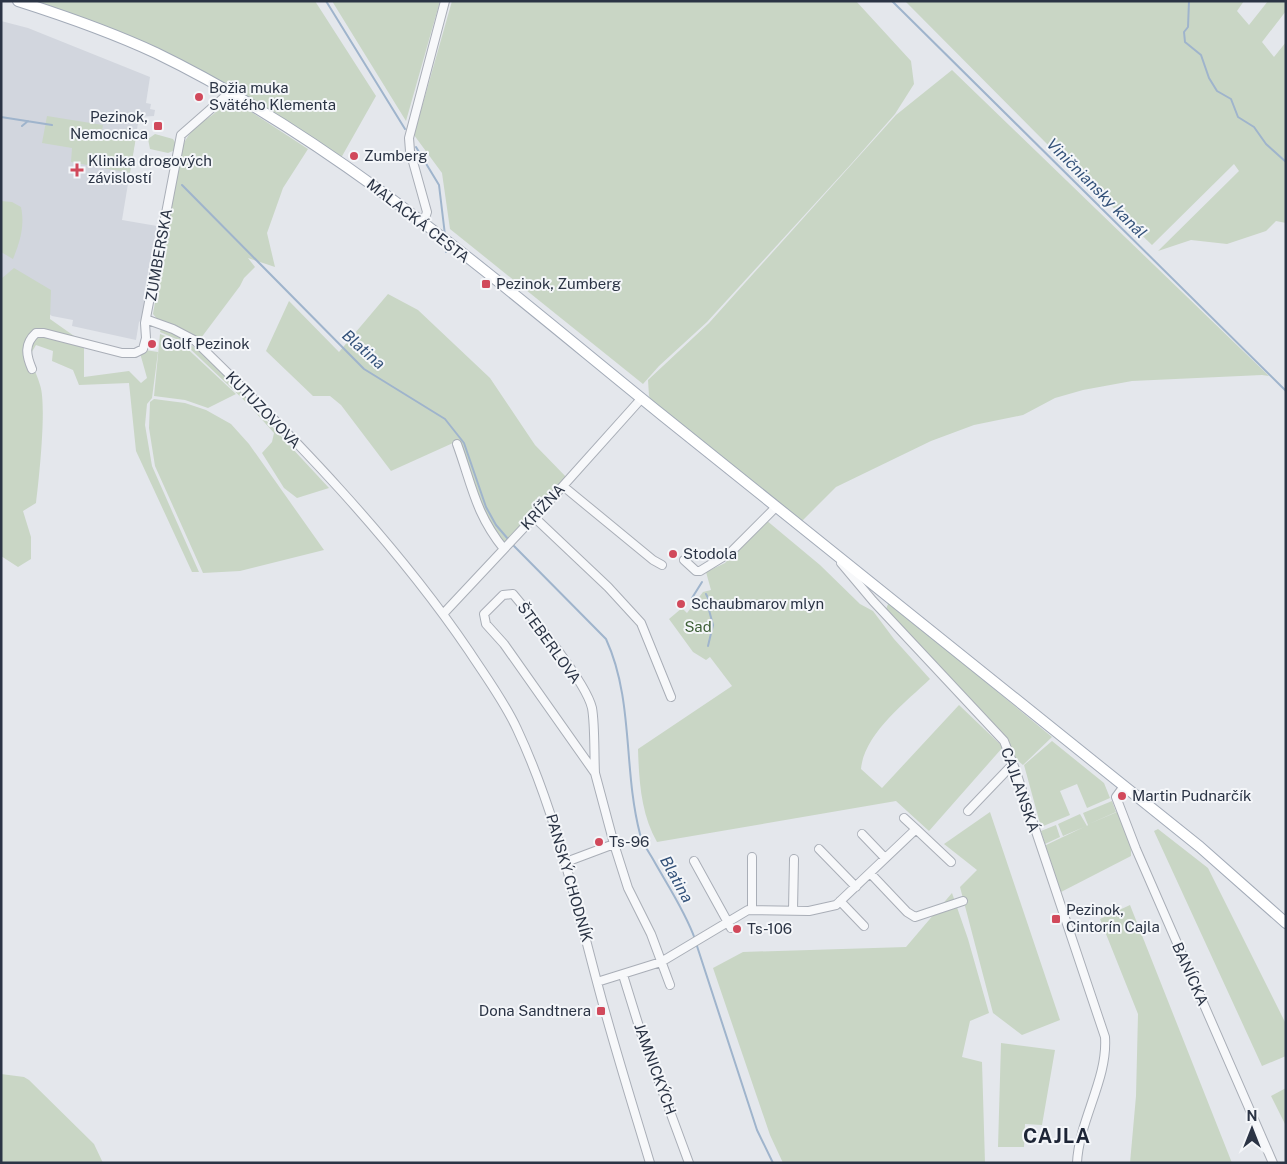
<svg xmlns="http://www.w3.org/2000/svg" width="1287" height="1164" font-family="'Public Sans',sans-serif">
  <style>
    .built { fill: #d2d6de }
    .green { fill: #c9d6c5 }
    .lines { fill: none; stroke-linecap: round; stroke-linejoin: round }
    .stream { stroke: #9fb4cc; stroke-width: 2 }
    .minor-casing { stroke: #a9aeb7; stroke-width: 10 }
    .major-casing { stroke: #a3abb8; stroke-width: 12 }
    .minor { stroke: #f7f8fa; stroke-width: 8 }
    .major { stroke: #fff; stroke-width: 10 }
    .poi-dot { fill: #d1495b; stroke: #f4f6f9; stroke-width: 2 }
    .labels { text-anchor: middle; stroke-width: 4; stroke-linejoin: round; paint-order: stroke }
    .poi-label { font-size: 15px; fill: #2b3445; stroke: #f4f6f9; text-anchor: start }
    .street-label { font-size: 15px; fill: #2b3445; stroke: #f4f6f9 }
    .park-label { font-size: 15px; fill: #3f6138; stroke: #f4f6f9 }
    .water-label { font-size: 16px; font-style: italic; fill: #34527a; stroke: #f4f6f9 }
    .district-label { font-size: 20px; font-weight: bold; letter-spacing: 1px; fill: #1d2536; stroke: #f4f6f9 }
  </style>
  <rect width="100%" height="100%" fill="#e4e7ec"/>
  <!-- built -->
  <path class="built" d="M 1,21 L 28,28 L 150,77 L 146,103 L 151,104 L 150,109 L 155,110 L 154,116 L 139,117 L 122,220 L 157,226 L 144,293 L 147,299 L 144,317 L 139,322 L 136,340 L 72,326 L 73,320 L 52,316 L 18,290 L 1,281 Z"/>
  <!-- green -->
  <path class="green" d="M 36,1 L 315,1 L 376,96 L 341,158 C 293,127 245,94 195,68 C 144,41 90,21 36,1 Z
    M 332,1 L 440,1 L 406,121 Z
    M 452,1 L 856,1 L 911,61 L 914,84 L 895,114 L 852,163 L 707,322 L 659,366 L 643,384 L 450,229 L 442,173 L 414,135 Z
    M 905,1 L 1244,1 L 1237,11 L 1249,25 L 1268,1 L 1286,1 L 1286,11 L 1262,42 L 1274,57 L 1286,42 L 1286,223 L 1276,221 L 1266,231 L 1227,244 L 1191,240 L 1158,251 L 1239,171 L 1234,164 L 1152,245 L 1070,166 L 1062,150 L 1052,149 Z
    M 952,70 L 1269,376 L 1262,375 L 1132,381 L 1083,390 L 1055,398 L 1023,415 L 974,425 L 931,441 L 836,487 L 802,521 L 651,400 L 649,396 L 648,380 L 709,323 L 896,115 Z
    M 233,100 L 308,149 L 283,188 L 267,233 L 275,267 L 248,258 L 255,267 L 244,278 L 240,286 L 198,342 L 158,320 L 153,314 L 181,150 C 187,134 196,125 211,116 C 219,110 224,104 233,100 Z
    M 47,116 L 103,125 L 102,131 L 124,135 L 125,129 L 137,131 L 130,173 L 71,162 L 72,148 L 42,143 Z
    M 155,134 L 173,139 L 176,144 L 175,150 L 168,153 L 150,149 L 148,139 Z
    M 1,201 L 12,202 L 21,207 C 25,226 20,242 13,259 L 1,252 Z
    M 14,268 L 51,290 L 50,319 L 84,343 L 84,377 L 129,371 L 141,383 L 147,378 L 140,353 L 145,350 L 158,352 L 152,398 L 147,404 L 145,425 L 152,466 L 199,572 L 192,572 L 136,451 L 129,383 L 79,385 L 73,370 L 52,361 L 53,351 L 36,345 L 30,355 C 32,367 37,374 40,385 C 47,404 39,480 36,503 L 23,511 L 31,537 L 31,559 L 18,567 L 1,556 L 1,279 Z
    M 388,294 L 418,310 L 490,378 L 535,445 L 570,481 L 504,548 L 493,535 L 457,444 L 453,443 L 391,471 L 341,405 L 330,396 L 313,396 L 266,351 L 289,301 L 339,352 Z
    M 161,328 L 179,335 L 213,363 L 329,488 L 297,498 L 284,488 L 262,453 L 272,442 L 274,433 L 247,403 L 183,342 L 160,332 Z
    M 160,334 L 179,341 L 236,394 L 208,408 L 185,400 L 154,396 Z
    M 154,399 L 185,403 L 206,410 L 231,424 L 249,444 L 324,550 L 240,571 L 203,573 L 155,466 L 149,428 L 150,402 Z
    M 766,520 L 820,565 L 860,604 L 873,611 L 894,639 L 930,679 C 906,702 864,734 861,769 L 882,788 L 959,705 L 1003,747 L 929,831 L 896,801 L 657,842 C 641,814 639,781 638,749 L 732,686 L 710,657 L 706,660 L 693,652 L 669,619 L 682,608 L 687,613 L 703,592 L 711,590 L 706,572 L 725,563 Z
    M 889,602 L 1052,737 L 1023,765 L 1017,760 L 1006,738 L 886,609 Z
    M 1052,741 L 1104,783 L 1110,798 L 1087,808 L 1077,784 L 1060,791 L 1070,815 L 1041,827 L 1024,765 Z
    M 1112,801 L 1116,812 L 1089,824 L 1117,812 L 1131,843 L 1131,856 L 1061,892 L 1044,846 L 1084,827 L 1063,836 L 1058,824 L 1080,814 L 1087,826 L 1088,825 L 1083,813 Z
    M 990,812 L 1060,1020 L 1022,1035 L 993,1013 L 960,887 L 977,870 L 944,844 Z
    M 1056,825 L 1060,837 L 1045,844 L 1041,831 Z
    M 1158,829 L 1208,868 L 1286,1024 L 1286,1056 L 1262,1066 L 1154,831 Z
    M 952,893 L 968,939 L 989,1013 L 970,1021 L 962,1057 L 982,1062 L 985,1163 L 783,1163 L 770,1135 L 713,968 L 743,952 L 906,947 Z
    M 1130,905 L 1232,1163 L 1130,1163 L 1136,1096 L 1138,1014 L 1100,919 Z
    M 1001,1043 L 1055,1050 L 1042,1125 L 1025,1124 L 1024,1147 L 998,1147 Z
    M 1,1074 L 24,1077 L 29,1080 L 94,1144 L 103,1163 L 1,1163 Z
    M 1286,1088 L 1286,1126 L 1271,1096 Z"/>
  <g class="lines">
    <!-- stream -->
    <path class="stream" d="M 326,1 L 405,129
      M 892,1 L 1286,391
      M 1189,1 L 1188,27 L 1184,32 L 1185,42 L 1201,55 L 1209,78 L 1217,91 L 1231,99 L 1238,117 L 1254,127 L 1266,144 L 1286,162
      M 1,117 L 52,125
      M 22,126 L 28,121
      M 416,147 L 439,185 L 445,235
      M 182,185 L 364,369 L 445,419 L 464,443 L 486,507 L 496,525 L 508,539
      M 446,252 L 446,251
      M 513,545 L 606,639 C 634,700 623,769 640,834 C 642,843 649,852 654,861 C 668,886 685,911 695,939
      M 706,594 L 710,602 L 709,610 L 713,625 L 708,646
      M 692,598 L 702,582
      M 696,943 L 757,1130 L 773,1163"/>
    <defs>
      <path id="minor" d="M 423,224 L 427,212 L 410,151 L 409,138 L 445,1
        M 148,320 L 173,329 L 194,340 C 291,434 393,539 469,651 C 486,677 504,701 517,729 C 555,810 574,896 597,982 C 613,1043 632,1103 650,1163
        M 32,369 C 26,355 24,344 36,333 L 44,333 L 122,353 L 135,353 L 143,349 L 146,338 L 145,323 L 181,135 L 229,93
        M 457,444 C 472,485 475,513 504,549
        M 563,486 L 653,560 L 662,565
        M 534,517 L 608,587 L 641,623 L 671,697
        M 684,560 L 696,571 L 700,571 L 731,552 L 776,507
        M 841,563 L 873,601 L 1004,741 L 1015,769 L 1105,1037 C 1108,1079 1079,1120 1077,1163
        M 444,613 L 563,486 L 641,399
        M 595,773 C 594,754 595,725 592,708 C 586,682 531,615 513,594 L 503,595 L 484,614 L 486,624 L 504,644 L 595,773 L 614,844 L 628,888 L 651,934 L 670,985
        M 1124,786 L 1116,797 L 1136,849 L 1273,1163
        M 968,811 L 1013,764
        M 904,818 L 916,829
        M 862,834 L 885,858
        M 819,849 L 856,887
        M 694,861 L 731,928
        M 566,862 L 614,844
        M 870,873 L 907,912 L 915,917 L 963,901
        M 840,901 L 864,926
        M 752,910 L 752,857
        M 793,910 L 794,859
        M 623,975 L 641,1033 L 689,1163
        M 597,982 L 661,962 L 748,910 L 809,911 L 836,905 L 916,829 L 951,862"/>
      <path id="major" d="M 18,1 C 65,16 111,32 156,53 C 342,143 502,286 662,415 C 841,560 1021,703 1200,847 L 1286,923"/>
    </defs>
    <!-- minor casing -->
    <use href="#minor" class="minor-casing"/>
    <!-- major casing -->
    <use href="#major" class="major-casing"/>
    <!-- minor -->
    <use href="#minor" class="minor"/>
    <!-- major -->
    <use href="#major" class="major"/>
  </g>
  <!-- markers -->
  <g class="poi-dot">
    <circle cx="199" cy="97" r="5"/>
    <rect x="153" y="121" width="10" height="10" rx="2.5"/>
    <circle cx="354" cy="156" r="5"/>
    <path d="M74.5 162.5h5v5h5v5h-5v5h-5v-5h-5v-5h5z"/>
    <rect x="481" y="279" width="10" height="10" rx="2.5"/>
    <circle cx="152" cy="344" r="5"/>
    <circle cx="673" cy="554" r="5"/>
    <circle cx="681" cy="604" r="5"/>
    <circle cx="1122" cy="796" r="5"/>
    <circle cx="599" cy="842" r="5"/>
    <rect x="1051" y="914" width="10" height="10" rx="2.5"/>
    <circle cx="737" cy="929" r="5"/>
    <rect x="596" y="1006" width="10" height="10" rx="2.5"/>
  </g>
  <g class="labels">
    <!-- poi labels -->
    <g class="poi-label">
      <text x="209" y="93">Božia muka<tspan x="209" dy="17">Svätého Klementa</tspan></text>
      <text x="148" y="122" text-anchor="end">Pezinok,<tspan x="148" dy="17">Nemocnica</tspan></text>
      <text x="364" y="161">Zumberg</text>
      <text x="88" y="166">Klinika drogových<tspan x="88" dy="17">závislostí</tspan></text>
      <text x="496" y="289">Pezinok, Zumberg</text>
      <text x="162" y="349">Golf Pezinok</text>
      <text x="683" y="559">Stodola</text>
      <text x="691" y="609">Schaubmarov mlyn</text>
      <text x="1132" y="801">Martin Pudnarčík</text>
      <text x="609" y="847">Ts-96</text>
      <text x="1066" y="915">Pezinok,<tspan x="1066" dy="17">Cintorín Cajla</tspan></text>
      <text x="747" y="934">Ts-106</text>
      <text x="591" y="1016" text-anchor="end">Dona Sandtnera</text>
    </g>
    <!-- street labels -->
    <g class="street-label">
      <text transform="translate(418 221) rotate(38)" y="5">MALACKÁ CESTA</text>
      <text transform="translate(159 255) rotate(-80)" y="5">ZUMBERSKA</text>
      <text transform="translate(263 410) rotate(46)" y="5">KUTUZOVOVA</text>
      <text transform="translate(543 507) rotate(-47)" y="5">KRÍŽNA</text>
      <text transform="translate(549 643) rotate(54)" y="5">ŠTEBERLOVA</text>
      <text transform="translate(1020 790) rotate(71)" y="5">CAJLANSKÁ</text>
      <text transform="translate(569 878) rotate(74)" y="5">PANSKÝ CHODNÍK</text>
      <text transform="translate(1190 974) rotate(66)" y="5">BANÍCKA</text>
      <text transform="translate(655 1069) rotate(70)" y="5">JAMNICKÝCH</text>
    </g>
    <!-- park labels -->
    <g class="park-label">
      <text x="698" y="632">Sad</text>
    </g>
    <!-- water labels -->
    <g class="water-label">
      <text transform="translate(1097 188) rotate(45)" y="6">Viničniansky kanál</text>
      <text transform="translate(364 349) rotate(41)" y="6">Blatina</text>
      <text transform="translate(677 879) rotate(61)" y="6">Blatina</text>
    </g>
    <!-- district labels -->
    <g class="district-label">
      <text x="1057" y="1143">CAJLA</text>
    </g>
  </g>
  <!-- border -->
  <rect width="1287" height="1164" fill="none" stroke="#2b3445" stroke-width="5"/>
  <!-- north arrow -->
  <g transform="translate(1252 1129)" stroke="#f4f6f9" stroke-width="4" paint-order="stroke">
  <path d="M0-4L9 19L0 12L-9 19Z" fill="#2b3445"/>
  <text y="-8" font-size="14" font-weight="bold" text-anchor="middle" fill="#2b3445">N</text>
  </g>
</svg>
